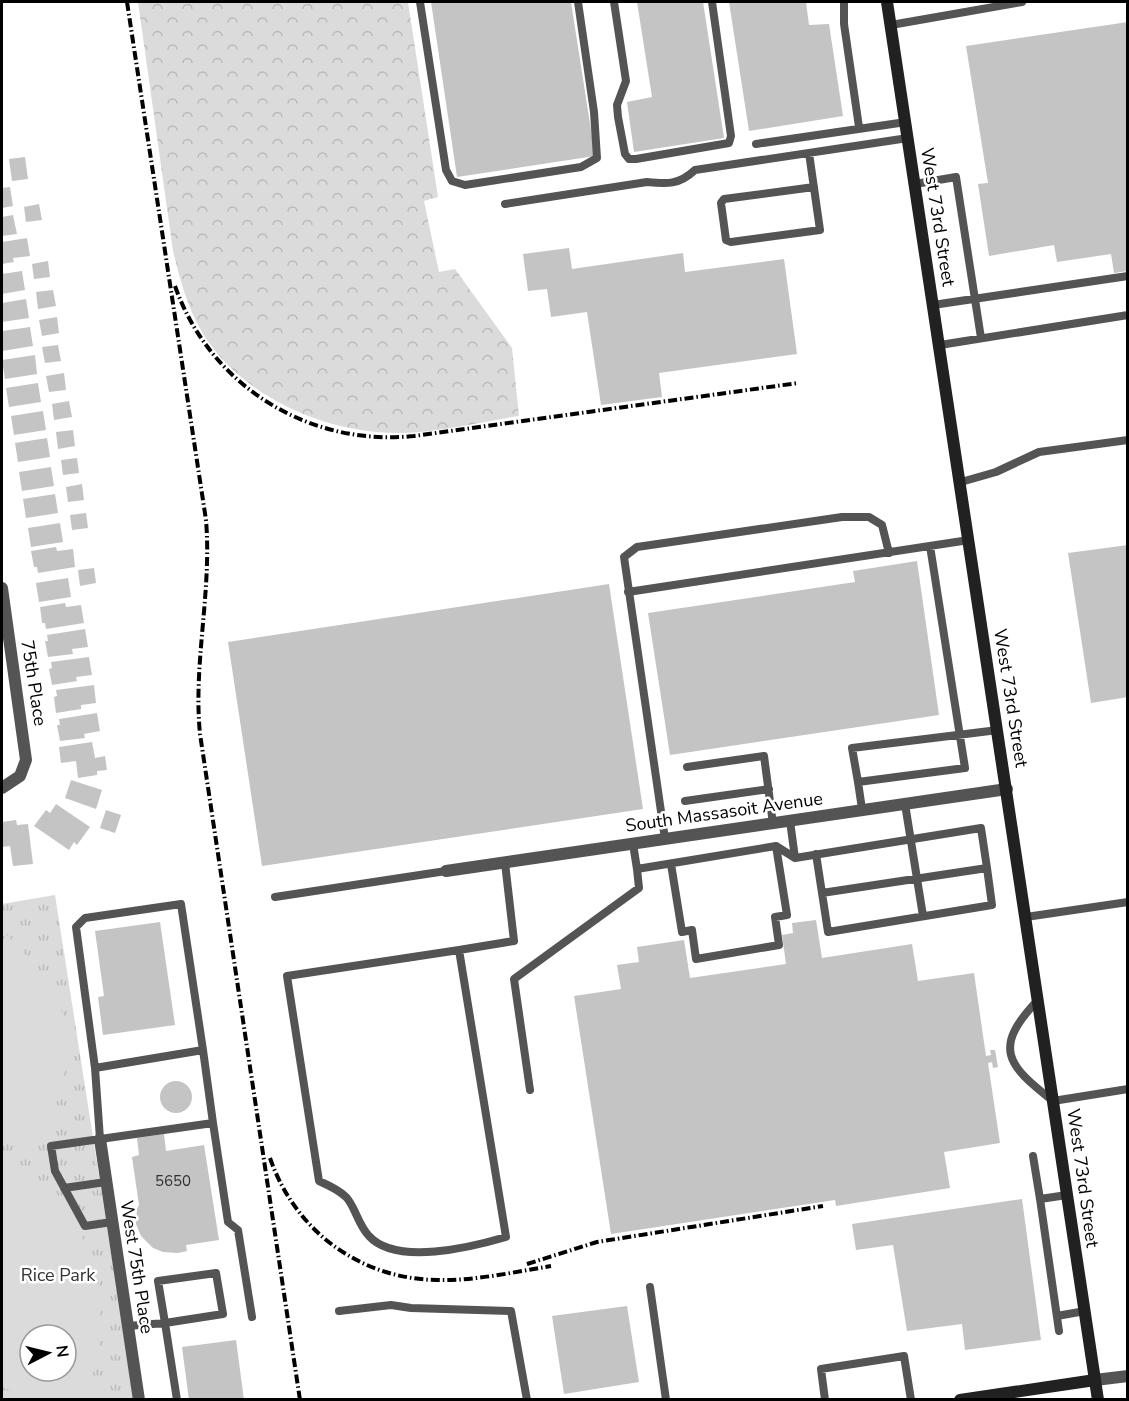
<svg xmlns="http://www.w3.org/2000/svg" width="1129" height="1401" font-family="'Nunito Sans',sans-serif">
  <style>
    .forest { fill: url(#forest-crowns) }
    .park { fill: url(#park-tufts); fill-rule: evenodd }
    .pitch { fill: #dbdbdb; fill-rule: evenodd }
    .building { fill: #c4c4c4 }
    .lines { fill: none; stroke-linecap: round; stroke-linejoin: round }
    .lane { stroke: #545454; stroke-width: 8 }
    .street { stroke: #545454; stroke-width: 12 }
    .secondary { stroke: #212121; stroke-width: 12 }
    .rail { stroke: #000; stroke-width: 4; stroke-dasharray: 9 3 1.5 3; stroke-linecap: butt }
    .labels { text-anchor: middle; stroke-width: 5; stroke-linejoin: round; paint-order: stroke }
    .number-label { font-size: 15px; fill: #313131 }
    .street-label { font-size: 18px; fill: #000; stroke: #fff }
    .park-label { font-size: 18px; fill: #323232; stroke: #fff }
  </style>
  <defs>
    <pattern id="forest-crowns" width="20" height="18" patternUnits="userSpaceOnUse" patternTransform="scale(1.5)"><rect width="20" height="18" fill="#dbdbdb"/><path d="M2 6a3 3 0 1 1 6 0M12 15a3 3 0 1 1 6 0" fill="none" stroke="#bababa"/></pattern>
    <pattern id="park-tufts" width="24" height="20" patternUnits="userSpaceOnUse" patternTransform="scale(1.5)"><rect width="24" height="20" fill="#dbdbdb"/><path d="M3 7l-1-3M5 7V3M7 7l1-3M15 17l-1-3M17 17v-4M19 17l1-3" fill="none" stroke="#bababa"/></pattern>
  </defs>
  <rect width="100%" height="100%" fill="#fff"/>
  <!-- forest -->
  <path class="forest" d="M 138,2 L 408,2 L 438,197 L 424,201 L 439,272 L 455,269 L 512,348 L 519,416 C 480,422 437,433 397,433 C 321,433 231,392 196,321 C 185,299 179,275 173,251 Z"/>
  <!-- park -->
  <path class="park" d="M 55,895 L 134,1399 L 2,1400 L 2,904 ZM 30,1335 L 66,1335 L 66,1371 L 30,1371 Z"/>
  <!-- pitch -->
  <path class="pitch" d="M 7,935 C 25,954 47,975 58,1000 C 78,1051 61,1101 37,1146 L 2,1125 L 2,941 Z
    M 2,1156 C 97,1213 119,1297 86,1399 L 33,1399 L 2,1387 ZM 30,1335 L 66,1335 L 66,1371 L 30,1371 Z"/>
  <!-- building -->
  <path class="building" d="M 431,2 L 571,2 L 595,156 L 457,177 Z
    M 637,2 L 703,2 L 724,138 L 634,152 L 627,102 L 652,97 Z
    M 729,2 L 806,2 L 809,25 L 829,24 L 843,116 L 749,131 Z
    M 1128,22 L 1128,271 L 1114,273 L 1111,254 L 1057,262 L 1054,245 L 989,256 L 978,184 L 988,183 L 966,46 Z
    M 25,157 L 28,179 L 12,181 L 9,159 Z
    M 10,187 L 13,206 L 2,208 L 2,188 Z
    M 39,204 L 42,220 L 26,222 L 24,207 Z
    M 13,215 L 17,234 L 2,236 L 2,217 Z
    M 27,238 L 30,256 L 13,258 L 14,262 L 2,264 L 2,242 Z
    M 569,248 L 572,269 L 683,253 L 685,272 L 784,259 L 797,354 L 659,373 L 662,397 L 601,405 L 587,312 L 551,317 L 547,289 L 528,291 L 523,254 Z
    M 48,261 L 50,277 L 34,279 L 32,264 Z
    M 22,271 L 25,290 L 2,294 L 2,274 Z
    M 53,290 L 56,306 L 38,309 L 36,292 Z
    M 26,299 L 29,318 L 2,322 L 2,303 Z
    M 57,317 L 59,333 L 42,336 L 39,320 Z
    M 30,327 L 33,346 L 2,351 L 2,331 Z
    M 58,345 L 61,361 L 45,363 L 42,347 Z
    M 35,355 L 37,374 L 5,379 L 2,360 Z
    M 64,373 L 66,390 L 49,392 L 46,376 Z
    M 38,383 L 41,402 L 9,407 L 6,388 Z
    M 69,401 L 72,417 L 54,420 L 52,404 Z
    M 43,411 L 46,430 L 14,435 L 11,416 Z
    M 73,430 L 75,446 L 58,449 L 56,432 Z
    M 47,438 L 50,457 L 18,462 L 15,443 Z
    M 77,458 L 79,473 L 63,475 L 61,460 Z
    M 51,467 L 54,486 L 22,491 L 19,472 Z
    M 82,484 L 84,500 L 68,502 L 66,487 Z
    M 55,494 L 58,513 L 26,518 L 23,499 Z
    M 86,513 L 88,528 L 72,530 L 70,515 Z
    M 60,523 L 63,542 L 31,547 L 28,528 Z
    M 1128,545 L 1128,697 L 1091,703 L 1068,553 Z
    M 56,547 L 57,551 L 73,549 L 75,567 L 38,573 L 37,567 L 34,567 L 31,551 Z
    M 917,561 L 939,715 L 670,755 L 648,613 L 855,582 L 853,571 Z
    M 94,568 L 96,583 L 80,586 L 78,570 Z
    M 68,578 L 71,597 L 39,602 L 36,583 Z
    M 609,584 L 643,809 L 262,866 L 228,642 Z
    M 65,603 L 66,607 L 81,605 L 84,623 L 46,629 L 45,623 L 42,623 L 40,607 Z
    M 85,629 L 88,647 L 72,649 L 73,654 L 48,657 L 45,641 L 48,641 L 47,635 Z
    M 89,657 L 92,675 L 76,677 L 77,681 L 52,685 L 49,669 L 52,668 L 51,662 Z
    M 94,685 L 96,703 L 81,705 L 81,709 L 56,713 L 54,697 L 57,696 L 56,690 Z
    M 97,713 L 100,731 L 84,734 L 85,738 L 60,741 L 57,725 L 60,725 L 59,719 Z
    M 92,742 L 95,758 L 105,756 L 107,770 L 97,771 L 97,775 L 78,778 L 76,761 L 61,763 L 59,747 Z
    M 71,780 L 102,790 L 96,809 L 65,798 Z
    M 56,804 L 90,827 L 77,845 L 74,842 L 69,850 L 34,826 L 46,810 L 50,813 Z
    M 106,810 L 121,815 L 115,833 L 100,828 Z
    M 16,820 L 17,825 L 28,824 L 33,864 L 13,866 L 10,846 L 2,847 L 2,822 Z
    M 816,920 L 822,958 L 912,944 L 918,981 L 974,973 L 986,1056 L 991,1055 L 990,1050 L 995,1050 L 998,1067 L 993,1068 L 992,1062 L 988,1063 L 1000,1143 L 944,1152 L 950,1188 L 836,1206 L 835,1200 L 611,1234 L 574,996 L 621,989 L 617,965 L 639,962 L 637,947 L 684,940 L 690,978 L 786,964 L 782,935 L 793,933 L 792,923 Z
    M 160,922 L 175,1025 L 103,1035 L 98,997 L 104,996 L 95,931 Z
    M160 1097a16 16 0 1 1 32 0a16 16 0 1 1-32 0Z
    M 164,1134 L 166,1151 L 204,1145 L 219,1240 L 186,1245 L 187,1251 L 178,1253 L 163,1252 L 153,1248 L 141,1236 L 136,1224 L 137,1209 L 139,1205 L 132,1157 L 139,1155 L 137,1138 Z
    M 1022,1199 L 1041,1340 L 965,1350 L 962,1324 L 907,1331 L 893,1245 L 856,1250 L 852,1224 Z
    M 627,1306 L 639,1382 L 564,1394 L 552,1316 Z
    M 236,1340 L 244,1400 L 189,1400 L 182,1347 Z"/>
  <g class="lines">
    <!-- lane -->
    <path class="lane" d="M 420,2 L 446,170 L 452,181 L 465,185 L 581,167 L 597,158 L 594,112 L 578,2
      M 614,2 L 626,81 L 617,105 L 618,117 L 625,154 L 629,159 L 636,159 L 729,143 L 731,136 L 712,2
      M 844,2 L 844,24 L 859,127
      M 891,25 L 1022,2
      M 756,144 L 906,122
      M 809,153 L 820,230 L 731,242 L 726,240 L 721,203 L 724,199 L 814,187
      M 915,184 L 956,177 L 981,338
      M 505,204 L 647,182 C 667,184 679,185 695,170 L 908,138
      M 933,305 L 1128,276
      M 940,345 L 1128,315
      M 961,482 L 996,472 L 1039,452 L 1128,440
      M 930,546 L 965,768 L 858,782 L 852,748 L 998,730
      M 628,592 L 969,540
      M 687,767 L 764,756 L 773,824
      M 858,782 L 862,809
      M 685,801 L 769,789
      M 905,804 L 923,916
      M 790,821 L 795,858
      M 665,839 L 624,557 L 637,547 L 842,517 L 869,517 L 882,525 L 889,553
      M 633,844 L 637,869 L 776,846 L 795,858 L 981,828 L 987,868 L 822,893 L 816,854
      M 671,864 L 682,932 L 692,930 L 696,959 L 779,945 L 775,917 L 787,915 L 776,846
      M 822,893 L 828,932 L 992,905 L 987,868
      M 275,897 L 446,871
      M 1026,917 L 1128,902
      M 459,950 L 287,976 L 319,1181 C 328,1185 339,1190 346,1197 C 355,1206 358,1225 369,1236 C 396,1266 472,1247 506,1237 L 459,950 L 514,941 L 505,863
      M 1038,1000 C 992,1048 1007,1065 1053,1101 L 1128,1089
      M 203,1050 L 213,1123
      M 95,1068 L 203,1050 L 181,904 L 85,918 L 76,927 L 95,1068 L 100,1139
      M 530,1090 L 514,979 L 639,888 L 637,869
      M 1033,1156 L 1040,1199
      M 64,1188 L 106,1182
      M 112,1222 L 85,1226 L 55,1171 L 51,1146 L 213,1123 L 228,1222 L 238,1230 L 252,1317
      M 216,1273 L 223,1314 L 165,1323 L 158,1281 Z
      M 650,1287 L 666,1400
      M 339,1311 L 391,1305 L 411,1308 L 511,1311 L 527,1400
      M 1057,1316 L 1085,1311
      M 128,1326 L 165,1323 L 177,1400
      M 1059,1331 L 1040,1199 L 1067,1195
      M 825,1400 L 821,1369 L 904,1356 L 911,1400"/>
    <!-- street -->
    <path class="street" d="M 2,588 L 26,760 L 20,776 L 2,788
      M 446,871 L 1007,789
      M 100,1139 L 139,1400
      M 1095,1380 L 1128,1376"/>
    <!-- secondary -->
    <path class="secondary" d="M 887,2 L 1098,1400
      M 960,1400 L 1095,1380"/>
    <!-- rail -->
    <path class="rail" d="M 127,2 L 206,520 C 212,592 193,663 200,734 L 300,1400
      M 175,286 C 210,386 309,447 414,436 L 798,383
      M 270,1158 C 295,1231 360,1279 437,1280 C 475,1281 514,1272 551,1266
      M 527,1264 L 597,1242 L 823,1206"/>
  </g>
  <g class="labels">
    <!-- number labels -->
    <g class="number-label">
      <text x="173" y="1186">5650</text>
    </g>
    <!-- street labels -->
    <g class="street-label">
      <text transform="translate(938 217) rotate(81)" y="6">West 73rd Street</text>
      <text transform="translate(34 683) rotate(81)" y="6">75th Place</text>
      <text transform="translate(1011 698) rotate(81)" y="6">West 73rd Street</text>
      <text transform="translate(724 812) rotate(-8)" y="6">South Massasoit Avenue</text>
      <text transform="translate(1083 1178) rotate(82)" y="6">West 73rd Street</text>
      <text transform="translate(137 1267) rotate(81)" y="6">West 75th Place</text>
    </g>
    <!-- park labels -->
    <g class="park-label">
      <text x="58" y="1281">Rice Park</text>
    </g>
  </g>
  <!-- border -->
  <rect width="1129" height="1401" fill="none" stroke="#000000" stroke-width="6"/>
  <!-- north arrow -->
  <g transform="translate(48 1353) rotate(83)"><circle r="28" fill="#ffffff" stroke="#999999" stroke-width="1.5"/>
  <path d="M0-4.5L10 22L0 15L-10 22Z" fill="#000000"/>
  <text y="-9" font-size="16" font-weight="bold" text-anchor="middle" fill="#000000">N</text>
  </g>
</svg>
